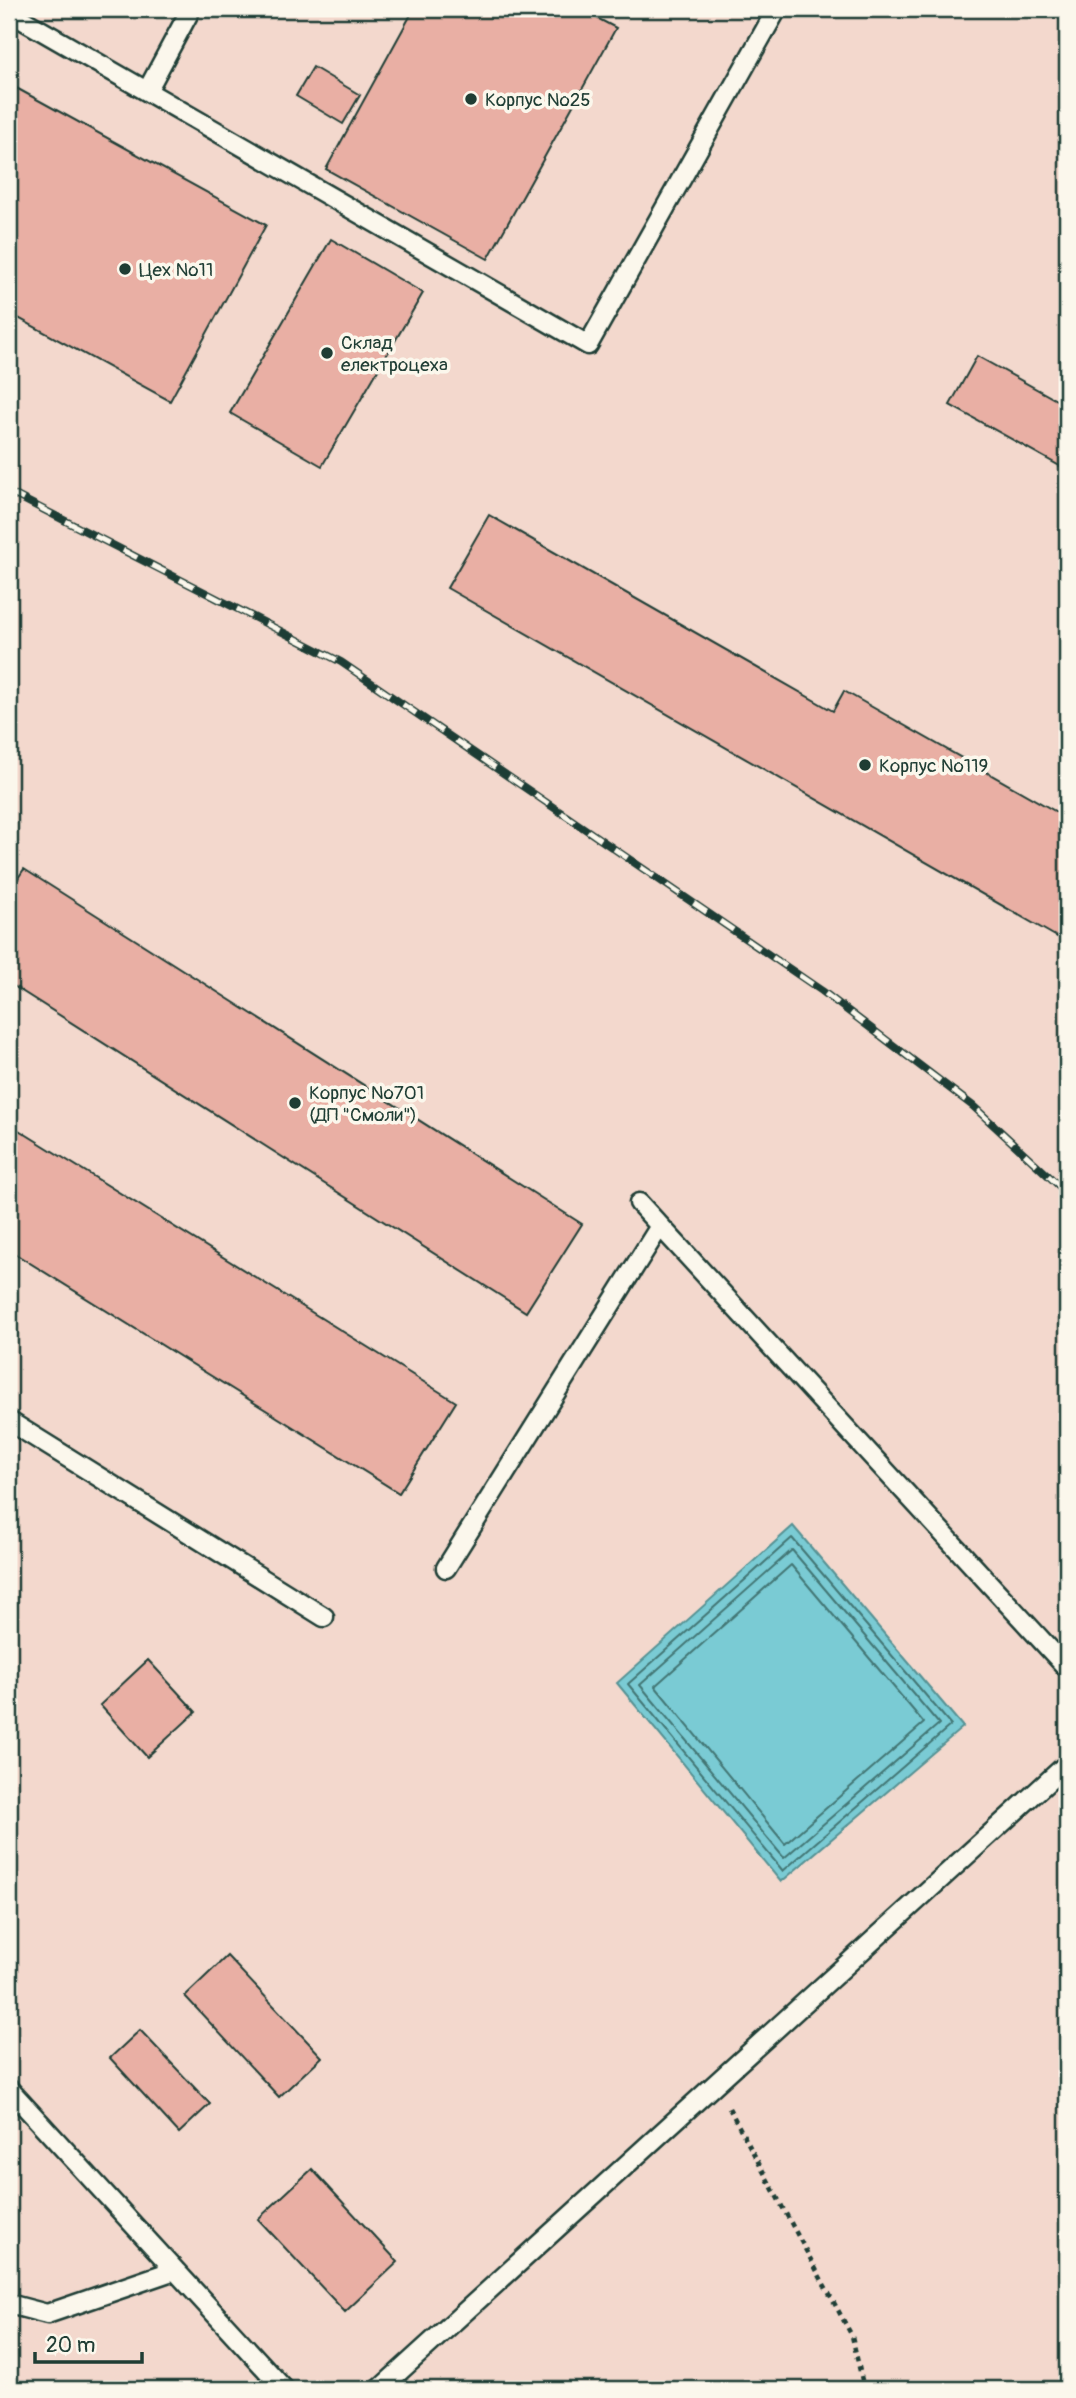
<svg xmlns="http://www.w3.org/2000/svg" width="1076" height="2398" font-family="Pangolin,sans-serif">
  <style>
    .built { fill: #f3d8cd }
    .water { fill: #7acbd4; stroke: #569294; stroke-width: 2 }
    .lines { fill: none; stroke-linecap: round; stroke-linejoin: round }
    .shore { stroke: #437674; stroke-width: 2 }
    .building { fill: #e9afa4; stroke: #1f3d34; stroke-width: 2 }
    .lane-casing { stroke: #1f3d34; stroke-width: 23 }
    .path { stroke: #1f3d34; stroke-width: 4.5; stroke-dasharray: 5 5; stroke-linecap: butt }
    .lane { stroke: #fbf7ec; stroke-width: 18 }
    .rail-casing { stroke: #1f3d34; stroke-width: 8 }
    .rail { stroke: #fbf7ec; stroke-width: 5; stroke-dasharray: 16; stroke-linecap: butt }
    .poi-dot { fill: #1f3d34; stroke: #fbf7ec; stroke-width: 2.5 }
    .labels { text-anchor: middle; stroke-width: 7; stroke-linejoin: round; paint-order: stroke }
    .poi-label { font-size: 19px; fill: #1f3d34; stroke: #fbf7ec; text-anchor: start }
  </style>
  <rect width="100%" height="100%" fill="#f7e9de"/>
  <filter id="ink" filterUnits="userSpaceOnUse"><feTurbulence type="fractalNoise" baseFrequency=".0143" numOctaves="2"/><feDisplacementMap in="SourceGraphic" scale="14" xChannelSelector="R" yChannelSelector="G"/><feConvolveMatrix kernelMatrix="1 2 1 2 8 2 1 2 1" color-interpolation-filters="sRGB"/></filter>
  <g filter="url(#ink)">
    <!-- built -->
    <path class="built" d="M 9,9 L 1067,9 L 1067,2389 L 9,2389 Z"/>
    <!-- water -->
    <path class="water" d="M 793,1526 L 963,1727 L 781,1882 L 617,1683 Z"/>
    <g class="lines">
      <!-- shore -->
      <path class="shore" d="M 792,1538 L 951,1725 L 783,1871 L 628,1684 Z
        M 792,1550 L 939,1724 L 784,1858 L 640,1685 Z
        M 791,1565 L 924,1723 L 785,1844 L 655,1686 Z"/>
    </g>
    <!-- building -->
    <path class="building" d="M 414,9 L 580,9 L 616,28 L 488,259 L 326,169 Z
      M 313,67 L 360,95 L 343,124 L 296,96 Z
      M 9,84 L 266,225 L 170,401 L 9,313 Z
      M 331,239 L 423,293 L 322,466 L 230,413 Z
      M 977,356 L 1067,406 L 1067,470 L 950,405 Z
      M 489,515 L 833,711 L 844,691 L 1067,818 L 1067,919 L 1057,937 L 447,588 Z
      M 24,869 L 582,1224 L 526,1312 L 9,983 L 9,876 L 16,881 Z
      M 9,1124 L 456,1402 L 399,1493 L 9,1250 Z
      M 148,1660 L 196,1712 L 147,1757 L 100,1705 Z
      M 227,1956 L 322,2057 L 279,2097 L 185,1996 Z
      M 140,2030 L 210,2104 L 179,2133 L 110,2058 Z
      M 312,2169 L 398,2262 L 345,2312 L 258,2219 Z"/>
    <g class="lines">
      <defs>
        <path id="lane" d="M 9,12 L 588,345 L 777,9
          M 147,91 L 191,9
          M 639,1203 L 1067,1668
          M 9,1421 L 324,1617
          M 446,1568 L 660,1226
          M 9,2089 L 284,2389
          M 9,2304 L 47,2314 L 175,2270
          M 380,2389 L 1067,1764"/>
      </defs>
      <!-- lane casing -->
      <use href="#lane" class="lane-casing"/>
      <!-- path -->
      <path class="path" d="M 729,2108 L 852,2336 L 864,2389"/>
      <!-- lane -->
      <use href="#lane" class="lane"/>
      <defs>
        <path id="rail" d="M 9,492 L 341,662 L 822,991 L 973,1106 L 1067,1193"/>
      </defs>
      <!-- rail casing -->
      <use href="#rail" class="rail-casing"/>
      <!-- rail -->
      <use href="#rail" class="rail"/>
    </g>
  </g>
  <!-- markers -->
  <g class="poi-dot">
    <circle cx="471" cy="99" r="7"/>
    <circle cx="125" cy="269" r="7"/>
    <circle cx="327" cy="353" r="7"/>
    <circle cx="865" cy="765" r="7"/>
    <circle cx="295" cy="1103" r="7"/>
  </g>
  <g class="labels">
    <!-- poi labels -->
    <g class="poi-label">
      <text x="485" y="106">Корпус №25</text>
      <text x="139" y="276">Цех №11</text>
      <text x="341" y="349">Склад<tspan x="341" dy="22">електроцеха</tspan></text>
      <text x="879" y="772">Корпус №119</text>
      <text x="309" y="1099">Корпус №701<tspan x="309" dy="22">(ДП "Смоли")</tspan></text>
    </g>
  </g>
  <!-- margin -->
  <rect width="1076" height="2398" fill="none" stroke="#fbf7ec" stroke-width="35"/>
  <rect x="18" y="18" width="1041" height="2363" fill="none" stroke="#1f3d34" stroke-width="2.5" filter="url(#ink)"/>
  <!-- scale -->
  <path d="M35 2352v10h107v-10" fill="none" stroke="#1f3d34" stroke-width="3.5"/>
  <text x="46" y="2352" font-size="21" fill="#1f3d34" stroke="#fbf7ec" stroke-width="5" paint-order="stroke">20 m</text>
</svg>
